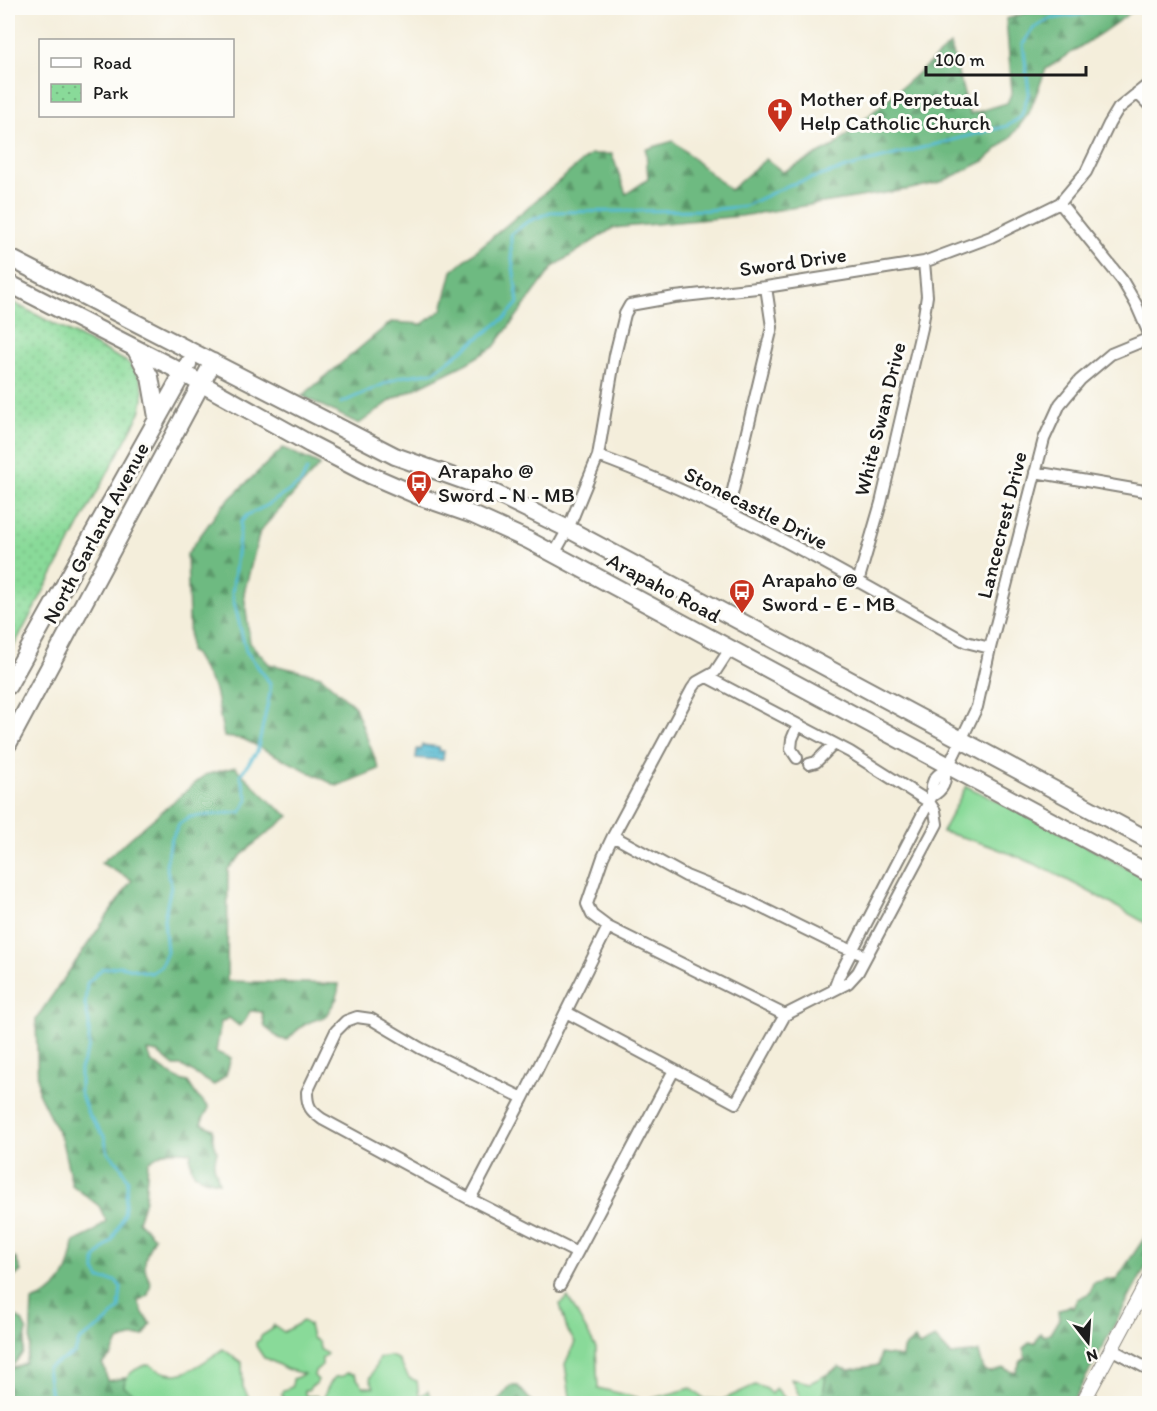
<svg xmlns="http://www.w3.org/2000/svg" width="1157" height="1411" font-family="Itim,sans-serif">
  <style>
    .green { fill: #89da99; stroke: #527b5a; stroke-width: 1.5 }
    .forest { fill: url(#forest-firs); stroke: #456b4e; stroke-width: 1.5 }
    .park { fill: url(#park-dots); stroke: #527b5a; stroke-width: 1.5 }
    .water { fill: url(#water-rules); stroke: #386c78; stroke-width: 1.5 }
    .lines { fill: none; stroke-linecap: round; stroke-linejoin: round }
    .stream { stroke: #55bbd3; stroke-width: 3 }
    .minor-casing { stroke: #88857c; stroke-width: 14 }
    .tertiary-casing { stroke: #88857c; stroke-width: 16 }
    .secondary-casing { stroke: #88857c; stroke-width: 20 }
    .minor { stroke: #fff; stroke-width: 10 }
    .tertiary { stroke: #fff; stroke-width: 14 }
    .secondary { stroke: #fff; stroke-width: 16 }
    .labels { text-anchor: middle; stroke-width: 6; stroke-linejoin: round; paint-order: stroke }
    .poi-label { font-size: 21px; fill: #1c1c1c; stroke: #fdfcf7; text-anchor: start }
    .street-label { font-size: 21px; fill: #1c1c1c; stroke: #fdfcf7 }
  </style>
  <defs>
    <pattern id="forest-firs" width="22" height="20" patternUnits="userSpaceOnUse" patternTransform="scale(1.5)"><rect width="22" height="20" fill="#6eba81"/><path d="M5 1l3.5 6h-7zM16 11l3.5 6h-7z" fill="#5a9669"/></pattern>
    <pattern id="park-dots" width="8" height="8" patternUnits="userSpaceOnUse" patternTransform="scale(1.5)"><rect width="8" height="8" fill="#89da99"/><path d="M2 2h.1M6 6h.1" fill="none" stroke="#76ba83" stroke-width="1.8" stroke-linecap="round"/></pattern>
    <pattern id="water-rules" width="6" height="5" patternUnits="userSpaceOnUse" patternTransform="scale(1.5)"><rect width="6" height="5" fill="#55bbd3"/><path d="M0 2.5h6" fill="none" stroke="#49a0b5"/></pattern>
  </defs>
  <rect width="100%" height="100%" fill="#fdfcf7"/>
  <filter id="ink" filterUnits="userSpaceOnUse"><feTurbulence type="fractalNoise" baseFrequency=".0167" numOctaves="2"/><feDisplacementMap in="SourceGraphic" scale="12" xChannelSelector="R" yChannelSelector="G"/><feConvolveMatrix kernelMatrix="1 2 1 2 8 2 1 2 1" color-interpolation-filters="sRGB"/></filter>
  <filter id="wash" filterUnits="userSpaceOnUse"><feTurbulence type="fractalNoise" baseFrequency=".008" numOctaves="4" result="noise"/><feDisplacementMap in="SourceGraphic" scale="24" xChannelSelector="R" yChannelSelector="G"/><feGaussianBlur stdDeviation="1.35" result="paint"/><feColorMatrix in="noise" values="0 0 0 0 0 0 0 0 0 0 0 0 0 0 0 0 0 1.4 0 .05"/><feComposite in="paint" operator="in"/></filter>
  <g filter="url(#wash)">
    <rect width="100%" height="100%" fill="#f4eedb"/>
    <!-- green -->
    <path class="green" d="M 966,786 L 1049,826 L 1149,880 L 1149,925 C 1081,887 1020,850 942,832 Z
      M 568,1297 L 596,1348 L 598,1388 L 647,1400 L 691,1388 L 704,1399 L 722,1400 L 755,1385 L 765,1388 L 771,1394 L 776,1388 L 789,1403 L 571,1403 L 565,1364 L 575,1342 L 567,1330 L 560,1304 Z
      M 303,1321 L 309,1325 L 312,1338 L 319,1342 L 320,1349 L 327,1354 L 322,1358 L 322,1365 L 315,1371 L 314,1376 L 318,1380 L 316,1384 L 311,1386 L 309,1390 L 304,1391 L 306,1396 L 317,1396 L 321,1400 L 320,1403 L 298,1403 L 293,1400 L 285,1403 L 281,1394 L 283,1390 L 292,1387 L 293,1379 L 304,1374 L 286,1369 L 268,1359 L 264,1358 L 256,1346 L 256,1342 L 260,1340 L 261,1336 L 271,1330 L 274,1325 L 284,1332 Z
      M 223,1349 L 242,1363 L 243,1387 L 252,1403 L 145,1403 L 139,1397 L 123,1387 C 126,1373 136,1368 149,1364 C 178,1387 198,1365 223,1349 Z
      M 390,1356 L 398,1359 L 409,1378 L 417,1381 L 419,1396 L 428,1391 L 431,1399 L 426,1403 L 324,1403 C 323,1394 329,1384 335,1377 L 343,1376 L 347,1373 L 354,1374 L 363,1387 L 374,1387 L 370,1379 L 379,1358 Z
      M 826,1375 L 822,1403 L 800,1403 L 800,1397 L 791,1379 L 810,1383 Z"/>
    <!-- forest -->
    <path class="forest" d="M 1043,8 L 1137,8 L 1103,32 L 1046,69 L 1029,113 L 1011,137 L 984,161 L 941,182 L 911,189 L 741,216 L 613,228 L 553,267 L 494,347 L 467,363 L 392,400 L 359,424 L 302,396 L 391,322 L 422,324 L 442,310 L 452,271 L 591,154 L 612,154 L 626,194 L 648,179 L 646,149 L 673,141 L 730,190 L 766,159 L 783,172 L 834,146 L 950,45 L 970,114 L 1007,103 L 1012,92 L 1006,19 Z
      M 283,448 L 320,465 L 260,531 L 244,593 L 250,643 L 269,664 L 321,676 L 355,707 L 379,769 L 337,786 L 243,739 L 224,737 L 215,690 L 194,654 L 190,652 L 187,554 L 221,507 Z
      M 235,767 L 274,805 L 289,816 L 250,847 L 228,869 L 227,981 L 339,984 L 337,998 L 325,1017 C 309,1021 299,1026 288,1040 L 280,1039 L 265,1027 L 262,1012 L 250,1011 L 245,1021 L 239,1026 L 229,1018 L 221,1022 L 216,1052 L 231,1058 L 226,1075 L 214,1085 L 182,1066 L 174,1066 L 158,1053 L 148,1051 L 152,1063 C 165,1069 174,1080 188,1082 L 197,1096 L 209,1108 L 201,1123 L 213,1129 L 213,1138 L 217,1151 L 214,1165 L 219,1182 C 198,1179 187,1174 191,1152 C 168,1150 168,1148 148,1162 L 145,1200 L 138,1221 L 154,1237 C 146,1254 140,1266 151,1283 L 148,1295 L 138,1301 L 143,1313 L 151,1324 L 144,1336 L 131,1337 L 118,1341 L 112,1355 L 102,1364 L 105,1369 L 107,1381 L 125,1378 L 124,1387 L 139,1397 L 145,1403 L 8,1403 L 8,1356 L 14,1337 L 8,1328 L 8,1310 L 22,1321 L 27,1331 L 23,1353 L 9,1370 L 25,1363 L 30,1346 L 32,1301 C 62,1291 71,1271 74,1242 L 92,1233 L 106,1221 L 99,1206 L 72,1185 L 62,1141 L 38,1092 L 36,1019 L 132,880 L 101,863 L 205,775 Z
      M 1149,1231 L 1149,1261 L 1072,1403 L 822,1403 L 826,1375 L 839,1367 L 849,1370 L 879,1365 L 880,1354 L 902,1357 L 903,1349 L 915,1339 L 919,1346 L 935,1338 L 951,1355 L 979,1352 L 984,1371 L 991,1372 L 1003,1368 L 1015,1373 L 1021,1361 L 1026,1358 L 1023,1348 L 1029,1343 L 1035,1343 L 1040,1333 L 1044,1336 L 1051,1332 L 1059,1319 L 1058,1311 L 1071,1305 L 1073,1308 L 1077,1299 L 1090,1293 L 1093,1283 L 1107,1279 L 1116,1280 Z
      M 15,1257 L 21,1271 L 8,1283 L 8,1259 Z
      M 510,1386 L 518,1386 L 533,1403 L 496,1403 Z"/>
    <!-- park -->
    <path class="park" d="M 8,300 L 127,362 C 144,375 147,395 139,415 L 8,657 Z"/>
    <!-- water -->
    <path class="water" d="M 422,745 L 439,747 L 439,751 L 444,751 L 443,760 L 416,758 L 417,749 L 421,750 Z"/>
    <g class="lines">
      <!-- stream -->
      <path class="stream" d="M 341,403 L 400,377 L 434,372 L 506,317 L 518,303 L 511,251 L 511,234 L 527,222 L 551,212 L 709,210 L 745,206 L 789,185 L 867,162 L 1007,126 L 1021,117 L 1029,92 L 1023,44 L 1033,29 L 1049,19 L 1124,8
        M 52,1404 L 47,1368 L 75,1353 L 79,1341 L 105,1323 L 119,1309 L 121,1287 L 116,1281 L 100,1279 L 95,1271 L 95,1259 L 112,1240 L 124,1215 L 128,1180 L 119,1163 L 108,1153 L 104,1136 L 88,1114 L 80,1092 L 80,1069 L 89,1047 L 89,1023 L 85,1005 L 87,983 L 102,969 L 120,966 L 151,973 L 161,966 L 167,952 L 164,919 L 171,886 L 166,865 L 171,840 L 179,824 L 189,817 L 241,812 L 248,799 L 240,775 L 257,752 L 270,693 L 270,683 L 246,651 L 232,594 L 241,522 L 247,515 L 266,506 L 301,483 L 307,470"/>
    </g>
  </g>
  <g filter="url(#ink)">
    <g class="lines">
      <defs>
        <path id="minor" d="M 1137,93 L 1150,106
          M 1060,203 L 1122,280 L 1136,304 L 1150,336
          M 598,456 C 727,503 846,575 966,642 L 990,648
          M 1035,472 L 1150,492
          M 728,511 L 772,327 L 766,287
          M 554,554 L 568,529 L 598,456 L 615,355 L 625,314 L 630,305 L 675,297 L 766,287 L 924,262 L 991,237 L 1060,203 L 1086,172 L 1109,124 L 1118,109 L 1150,83
          M 858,582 L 881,503 L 922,328 L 927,296 L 924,262
          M 730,649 L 715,672 L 697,682 L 692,689 L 613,836 L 686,876 L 748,901 L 831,942 L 866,956
          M 797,758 L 791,749 L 792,739 L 798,725
          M 809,764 L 816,762 L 834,744
          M 949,765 L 977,707 L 990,648 L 1044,439 L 1060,404 L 1080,380 L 1111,354 L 1150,338
          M 613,836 L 603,857 L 587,904 L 592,915 L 608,927 L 785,1015 L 848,983 L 858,972 L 937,824 L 935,811 L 929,802 L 850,752 L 707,677
          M 834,989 L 839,976 L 932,796 C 930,784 934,775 945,771 C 946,783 943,790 932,796
          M 566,1012 L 736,1103 L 785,1015
          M 523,1098 L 470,1199 L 322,1119 C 311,1111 307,1107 307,1092 L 336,1031 L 346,1021 L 357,1017 L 371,1019 L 420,1048 L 523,1098 L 608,927
          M 470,1199 L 577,1253
          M 560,1285 L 674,1070
          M 1111,1349 L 1150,1370"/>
        <path id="tertiary" d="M 1082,1404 L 1150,1277"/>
        <path id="secondary" d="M 8,257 L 395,456 L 482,487 L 568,529 L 1150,841
          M 8,283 L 170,366 L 310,444 L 370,475 L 421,497 L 473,515 L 528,540 L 1150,874
          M 135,348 L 150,377 L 157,417
          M 8,686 L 188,364
          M 8,744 L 213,362"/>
      </defs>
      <!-- minor casing -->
      <use href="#minor" class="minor-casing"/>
      <!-- tertiary casing -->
      <use href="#tertiary" class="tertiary-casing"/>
      <!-- secondary casing -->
      <use href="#secondary" class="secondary-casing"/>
      <!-- minor -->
      <use href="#minor" class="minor"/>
      <!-- tertiary -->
      <use href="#tertiary" class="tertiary"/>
      <!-- secondary -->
      <use href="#secondary" class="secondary"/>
    </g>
  </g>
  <!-- icons -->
  <defs>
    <symbol id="church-pin" viewBox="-11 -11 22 30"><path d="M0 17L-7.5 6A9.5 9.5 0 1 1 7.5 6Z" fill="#c8321e" stroke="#fdfcf7"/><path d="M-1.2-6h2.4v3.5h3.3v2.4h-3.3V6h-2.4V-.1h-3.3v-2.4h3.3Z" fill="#fff"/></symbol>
    <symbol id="bus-pin" viewBox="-11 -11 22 30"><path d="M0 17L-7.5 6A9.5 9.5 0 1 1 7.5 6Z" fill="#c8321e" stroke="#fdfcf7"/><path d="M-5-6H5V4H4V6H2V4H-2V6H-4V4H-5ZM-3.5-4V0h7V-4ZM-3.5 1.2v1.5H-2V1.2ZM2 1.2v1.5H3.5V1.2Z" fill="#fff"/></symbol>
  </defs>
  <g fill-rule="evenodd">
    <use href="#church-pin" x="765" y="96" width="30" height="40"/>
    <use href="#bus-pin" x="404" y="468" width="30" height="40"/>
    <use href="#bus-pin" x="727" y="577" width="30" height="40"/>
  </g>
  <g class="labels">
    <!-- poi labels -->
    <g class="poi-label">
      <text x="800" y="106">Mother of Perpetual<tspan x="800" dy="24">Help Catholic Church</tspan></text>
      <text x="438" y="478">Arapaho @<tspan x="438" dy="24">Sword - N - MB</tspan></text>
      <text x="762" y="587">Arapaho @<tspan x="762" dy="24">Sword - E - MB</tspan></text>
    </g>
    <!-- street labels -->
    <g class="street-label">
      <text transform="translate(793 262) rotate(-8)" y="7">Sword Drive</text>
      <text transform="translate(880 419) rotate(-76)" y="7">White Swan Drive</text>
      <text transform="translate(756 508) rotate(27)" y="7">Stonecastle Drive</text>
      <text transform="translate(1002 525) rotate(-76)" y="7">Lancecrest Drive</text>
      <text transform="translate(96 533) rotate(-62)" y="7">North Garland Avenue</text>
      <text transform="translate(664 588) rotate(28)" y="7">Arapaho Road</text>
    </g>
  </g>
  <!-- margin -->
  <rect width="1157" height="1411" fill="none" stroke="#fdfcf7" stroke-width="30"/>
  <!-- legend -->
  <rect x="39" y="39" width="195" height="78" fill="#fdfcf7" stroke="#a3a29f" stroke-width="1.5"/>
  <rect x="51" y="58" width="30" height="9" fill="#ffffff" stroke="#a3a29f" stroke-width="1.5"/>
  <text x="93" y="69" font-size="18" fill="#1c1c1c">Road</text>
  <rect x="51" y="84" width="30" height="18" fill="url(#park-dots)" stroke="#a3a29f" stroke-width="1.5"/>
  <text x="93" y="99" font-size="18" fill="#1c1c1c">Park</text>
  <!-- north arrow -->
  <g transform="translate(1088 1342) rotate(163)" stroke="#fdfcf7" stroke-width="4.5" paint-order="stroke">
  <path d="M0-4.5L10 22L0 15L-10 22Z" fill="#1c1c1c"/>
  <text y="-9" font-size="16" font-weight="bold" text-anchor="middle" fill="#1c1c1c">N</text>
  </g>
  <!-- scale -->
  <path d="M926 66v9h160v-9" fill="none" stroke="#1c1c1c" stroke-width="3"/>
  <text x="935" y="66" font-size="18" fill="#1c1c1c" stroke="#fdfcf7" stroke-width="4.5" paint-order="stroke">100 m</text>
</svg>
